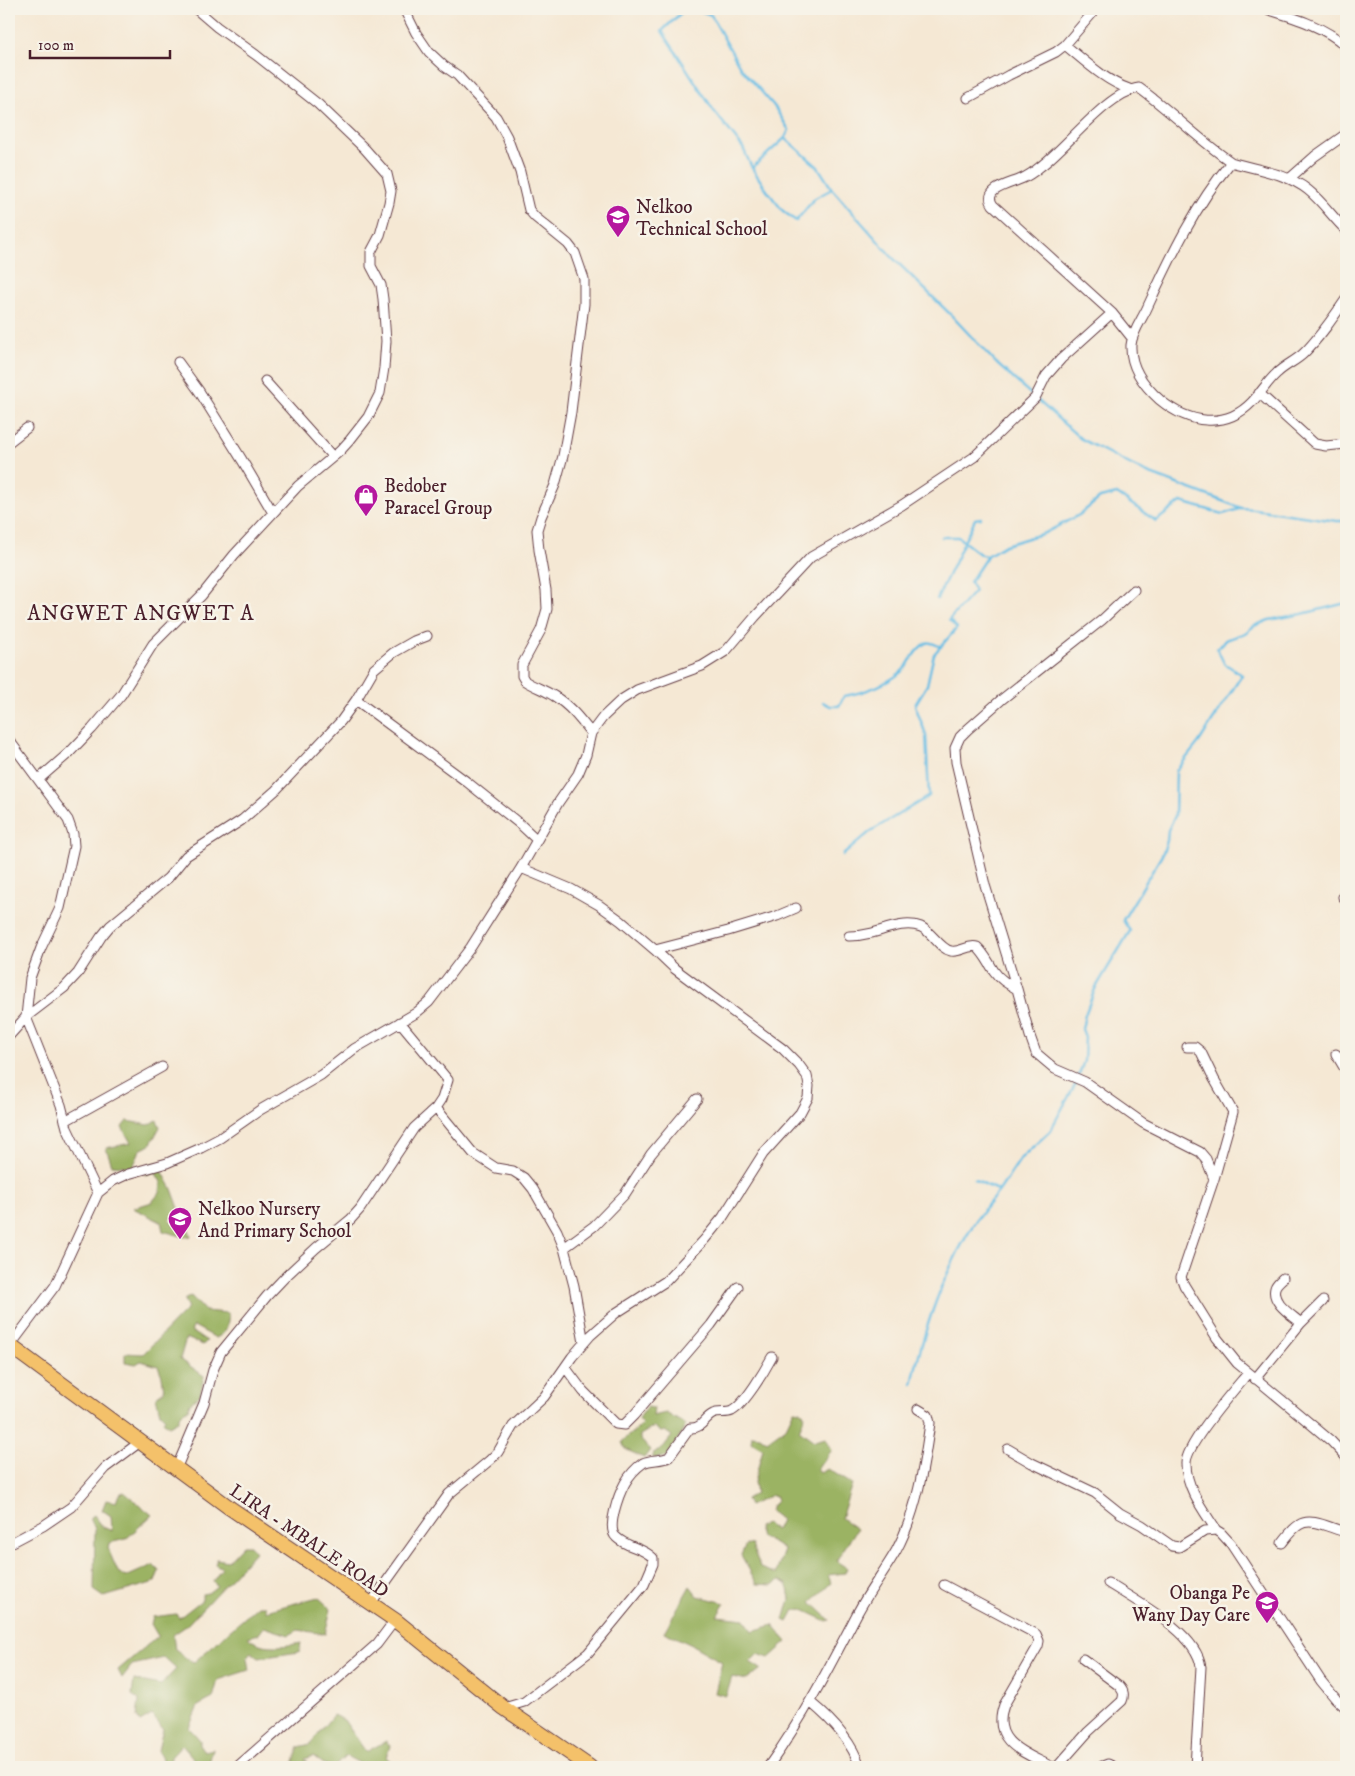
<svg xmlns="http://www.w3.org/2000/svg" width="1355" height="1776" font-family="'IM FELL DW Pica',serif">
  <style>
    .forest { fill: #9bb364; stroke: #726948 }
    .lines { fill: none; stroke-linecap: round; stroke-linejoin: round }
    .stream { stroke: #68bee5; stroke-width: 2.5 }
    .street-casing { stroke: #643d44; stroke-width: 11 }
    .primary-casing { stroke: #643d44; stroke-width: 16 }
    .street { stroke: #fff; stroke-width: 9 }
    .primary { stroke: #f4c16b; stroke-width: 14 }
    .labels { text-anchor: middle; stroke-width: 5; stroke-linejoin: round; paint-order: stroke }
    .poi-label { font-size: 19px; fill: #4a1f2b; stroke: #f7f3e8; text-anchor: start }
    .street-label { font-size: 19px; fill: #4a1f2b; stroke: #f7f3e8 }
    .quarter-label { font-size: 21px; letter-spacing: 1px; fill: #4a1f2b; stroke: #f7f3e8 }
  </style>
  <rect width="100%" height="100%" fill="#f7f3e8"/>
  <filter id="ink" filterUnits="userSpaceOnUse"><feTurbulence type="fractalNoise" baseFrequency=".02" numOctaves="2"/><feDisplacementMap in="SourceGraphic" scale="10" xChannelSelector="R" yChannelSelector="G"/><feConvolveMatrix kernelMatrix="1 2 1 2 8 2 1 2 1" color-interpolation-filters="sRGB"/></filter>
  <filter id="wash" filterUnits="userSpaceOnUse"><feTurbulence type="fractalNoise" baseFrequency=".0096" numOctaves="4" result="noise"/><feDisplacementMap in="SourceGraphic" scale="20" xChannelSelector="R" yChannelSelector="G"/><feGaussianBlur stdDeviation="1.12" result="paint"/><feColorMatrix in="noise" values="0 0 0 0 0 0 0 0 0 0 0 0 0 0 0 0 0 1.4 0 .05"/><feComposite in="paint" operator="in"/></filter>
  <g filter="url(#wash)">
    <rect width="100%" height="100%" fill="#f5e8d4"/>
    <!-- forest -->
    <path class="forest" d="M 157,1120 L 160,1127 L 150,1145 L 140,1150 L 133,1167 L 112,1165 L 106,1148 L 131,1143 L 122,1127 L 127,1121 L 149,1125 Z
      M 158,1163 L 172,1189 L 182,1216 L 170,1219 L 175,1227 L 189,1230 L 191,1236 L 185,1237 L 163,1231 L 161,1222 L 133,1208 L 152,1202 L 160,1192 L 161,1182 L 155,1172 L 145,1175 L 149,1164 Z
      M 191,1296 L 205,1311 L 228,1313 C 229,1324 227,1333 216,1338 L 194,1326 L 191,1331 L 207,1341 L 203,1345 L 186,1338 L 180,1359 L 204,1376 L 200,1395 L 190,1403 L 188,1409 L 180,1414 L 178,1421 L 169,1426 L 163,1421 L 165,1418 L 160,1413 L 156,1397 L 164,1391 L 162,1376 L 158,1366 L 141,1361 L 136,1364 L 125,1362 L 125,1353 L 143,1354 L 188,1308 L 184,1300 Z
      M 646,1407 L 654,1408 L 653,1416 L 666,1413 L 686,1425 L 667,1457 L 653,1458 L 653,1453 L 661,1450 L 672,1436 L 665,1431 L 661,1432 L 654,1427 L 640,1435 L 640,1439 L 650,1450 L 644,1458 L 625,1449 L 622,1442 C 629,1433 635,1433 642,1424 L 639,1419 Z
      M 794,1410 L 801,1411 L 805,1416 L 799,1430 L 814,1441 L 826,1438 L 832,1450 L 817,1469 L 820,1473 L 828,1469 L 852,1484 L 841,1518 L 857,1529 L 836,1561 L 847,1568 L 845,1573 L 828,1575 L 831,1583 L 811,1602 L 830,1620 L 827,1621 L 801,1609 L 794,1611 L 788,1622 L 784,1620 L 790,1599 L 787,1584 L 780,1580 L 772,1585 L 757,1584 L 741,1555 L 746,1544 L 752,1545 C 754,1554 759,1560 760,1568 L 776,1574 L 784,1549 L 761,1537 L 758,1527 L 766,1524 L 776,1530 L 781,1520 L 770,1511 L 772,1506 L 777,1501 L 775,1496 L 772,1495 L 749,1506 L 746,1499 L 756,1493 L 754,1482 L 763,1449 L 751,1442 L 752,1435 L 760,1436 L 767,1441 L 786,1427 Z
      M 124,1492 L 152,1515 L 126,1539 L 109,1543 L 108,1549 L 118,1572 L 126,1577 L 153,1565 L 159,1571 L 155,1582 L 104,1597 L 94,1590 L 95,1529 L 90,1518 L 94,1515 L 103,1527 L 112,1531 L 111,1516 L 102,1510 L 106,1500 L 116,1502 L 119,1494 Z
      M 243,1545 L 250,1545 L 255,1552 L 186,1626 L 173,1635 L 175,1650 L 193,1663 L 258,1606 L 266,1606 L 266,1611 L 318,1597 L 331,1609 L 325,1634 L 298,1630 L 289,1635 L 264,1627 L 259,1634 L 248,1637 C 260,1650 285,1646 301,1643 L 299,1652 L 259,1658 L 251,1652 L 247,1658 L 249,1670 L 218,1680 L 213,1698 L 198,1706 L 189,1728 L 200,1740 L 200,1747 L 205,1751 L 213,1749 L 209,1763 L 211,1767 L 201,1767 L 182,1745 L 171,1757 L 170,1767 L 160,1767 L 162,1759 L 158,1750 L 163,1729 L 152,1715 L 140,1722 L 137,1717 L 139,1700 L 132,1695 L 134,1680 L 161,1685 L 176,1669 L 164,1658 L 132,1665 L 122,1678 L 118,1670 L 158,1636 L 151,1624 L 153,1617 L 176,1614 L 179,1618 L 202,1600 L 202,1594 L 208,1593 L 217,1586 L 213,1581 L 222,1568 L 215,1564 L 217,1559 L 228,1561 Z
      M 690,1586 L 698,1596 L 725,1603 L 717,1616 L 745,1619 L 752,1631 L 773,1625 L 787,1642 L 769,1658 L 758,1654 L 750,1662 L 761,1669 L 747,1680 L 732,1677 L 726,1696 L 715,1693 L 722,1662 L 692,1645 L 664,1632 Z
      M 333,1715 L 344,1720 L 366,1752 L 386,1741 L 390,1746 L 386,1757 L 397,1767 L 367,1767 L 346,1756 L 334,1767 L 325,1765 L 313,1756 L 305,1759 L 312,1767 L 292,1767 L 299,1747 L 310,1744 Z"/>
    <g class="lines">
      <!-- stream -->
      <path class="stream" d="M 685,9 L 662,31 L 714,111 L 743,148 L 752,168 L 768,192 L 783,211 L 796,221 L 815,198 L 832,189 L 892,257 L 951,315 L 997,364 L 1081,439 L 1145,472 L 1241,508 L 1254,509 L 1337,521 L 1346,521
        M 696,9 L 711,15 L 740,67 L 774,106 L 789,130 L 785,138
        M 752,168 L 785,138 L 818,167 L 832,189
        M 942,537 L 958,537 L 981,555 L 987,556
        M 937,599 L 975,519 L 981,518
        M 823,702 L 830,706 L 839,706 L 844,696 C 863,693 893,683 906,667 C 912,659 916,648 926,643 C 931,641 936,645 941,647
        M 843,855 L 871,831 L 929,796 L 926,735 L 915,705 L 927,685 L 934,654 L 957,628 L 949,620 L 975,591 L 970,582 L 987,556 L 1005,545 L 1045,533 L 1079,515 L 1100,498 L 1117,494 L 1156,521 L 1181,502 L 1223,514 L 1239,509
        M 974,1179 L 999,1191 L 1021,1158 L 1050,1131 L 1075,1085 L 1084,1061 L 1085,1037 L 1082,1029 L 1085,1015 L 1095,989 L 1130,931 L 1123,920 L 1162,855 L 1167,841 L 1168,830 L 1175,816 L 1176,771 L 1199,742 L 1242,675 L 1224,663 L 1217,649 L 1226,640 L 1245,633 L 1254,626 L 1269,620 L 1302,614 L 1346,603
        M 912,1384 C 924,1328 944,1271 975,1222 C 982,1211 991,1201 999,1191"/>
    </g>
  </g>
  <g filter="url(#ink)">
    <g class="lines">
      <defs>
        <path id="street" d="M 404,9 L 416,33 L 429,52 L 444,66 L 457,75 L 496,117 L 507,137 L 520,172 L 529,210 L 535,217 L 568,244 L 575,253 L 584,279 L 584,304 L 571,412 L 563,456 L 555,485 L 541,517 L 537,530 L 539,550 L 546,590 L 547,609 L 541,630 L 522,665 L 522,676 L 525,681 C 534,687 545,690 554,696 C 569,705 580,719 591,733
          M 1266,9 C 1295,18 1323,26 1346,46
          M 1065,45 C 1086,62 1104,80 1129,89
          M 968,98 L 1009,75 L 1056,52 L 1065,45 L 1096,9
          M 1289,179 L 1315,156 L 1346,134
          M 1346,230 C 1333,218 1322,201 1308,190 C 1287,173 1257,170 1231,162 C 1195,206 1171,256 1148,306 C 1143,318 1132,332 1131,345 C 1130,367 1144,386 1160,400 C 1188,423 1225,430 1252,402 C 1261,393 1267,382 1277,373 C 1285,365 1296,361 1304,353 C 1320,337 1333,318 1346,299
          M 1132,338 L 1112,313 L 993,205 C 982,189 1010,184 1021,179 C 1028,176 1035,171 1041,166 C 1068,146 1107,93 1139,88 C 1171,111 1199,140 1231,162
          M 178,362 L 199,391 L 242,460 L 273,513
          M 265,381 L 333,457
          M 1259,393 L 1315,444 L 1326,446 L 1346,444
          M 9,442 L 27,428
          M 1134,590 L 1102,620 L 1001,700 L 968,729 L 960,737 L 955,748 L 956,762 L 985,885 L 1017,989 L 1030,1036 L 1036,1053 L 1055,1069 L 1085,1082 L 1143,1123 L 1200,1152 L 1206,1159 L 1214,1179 L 1181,1277 L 1184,1285 L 1217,1338 L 1237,1363 L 1294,1410 L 1331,1441 L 1346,1457
          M 356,700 L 467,782 L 521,825 L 537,840
          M 9,740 L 68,820 L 73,834 L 74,846 L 60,908 L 41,948 L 30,978 L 26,1017 L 9,1036
          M 39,779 L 70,752 L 92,729 L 121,695 L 153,644 L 202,595 L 234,555 L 298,486 L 340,451 L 350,440 L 368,417 L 380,393 L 384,368 L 386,341 L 383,299 L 381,285 L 371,266 L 371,252 L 380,235 L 389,203 L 391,191 L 387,174 L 365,149 L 318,104 L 256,55 L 217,27 L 196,9
          M 1343,897 L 1346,895
          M 849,936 C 857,936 864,935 872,933 C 887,929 905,921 921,927 C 932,932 940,949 951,951 C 960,953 968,944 977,947 C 985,954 988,962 994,971 C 1000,980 1008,984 1017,989
          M 655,950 L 728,931 L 777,916 L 796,908
          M 1187,1047 L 1195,1047 L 1201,1052 L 1214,1079 L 1233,1112 L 1214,1179
          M 1336,1054 L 1346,1071
          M 436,1108 L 473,1153 L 496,1168 L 513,1171 L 524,1178 L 533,1189 L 557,1231 L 564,1248 L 574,1286 L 584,1343
          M 65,1121 L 162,1067
          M 98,1193 L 67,1128 L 61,1105 L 26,1017 L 64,988 L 78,973 L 101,937 L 110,926 L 168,878 L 186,856 L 242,820 L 276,790 L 341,721 L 356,700 L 374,669 L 393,653 L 414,641 L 427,636
          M 564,1248 L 594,1226 L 625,1194 L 651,1154 L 697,1099
          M 1283,1278 C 1280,1281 1276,1284 1275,1288 C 1271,1303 1292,1315 1301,1323
          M 10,1346 L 55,1286 L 98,1193 L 113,1181 L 128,1174 L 167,1163 L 201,1148 L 220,1138 L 260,1110 L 321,1075 L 354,1049 L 416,1013 L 429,1002 L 471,947 L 521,868 L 558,803 L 578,774 L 586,755 L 591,733 L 603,717 L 621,700 L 637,690 L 702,666 L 726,651 L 755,617 L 811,557 L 902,505 L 974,457 L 1035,398 L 1046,376 L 1061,359 L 1112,313
          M 565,1367 L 583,1391 L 616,1424 L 624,1425 L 634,1415 L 711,1325 L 738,1287
          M 1248,1373 C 1234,1390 1185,1445 1186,1464 C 1186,1488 1204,1511 1216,1530 L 1221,1533 L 1231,1544 L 1321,1681 L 1336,1699 L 1346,1708
          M 1255,1379 L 1301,1323 L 1323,1301
          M 1008,1449 L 1032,1463 L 1095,1493 L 1120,1513 L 1142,1525 L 1172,1546 L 1179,1547 L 1205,1531 L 1216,1530
          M 176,1469 L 204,1403 L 213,1370 L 221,1352 L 267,1296 L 286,1276 L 316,1248 L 351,1219 L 360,1209 L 414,1128 L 436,1108 L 442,1099 L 448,1080 L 400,1022
          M 1282,1543 C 1287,1537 1292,1529 1299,1525 C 1312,1516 1333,1530 1346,1532
          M 9,1544 L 43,1526 L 71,1507 L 105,1468 L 140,1442
          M 1108,1583 C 1135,1601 1197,1632 1201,1667 L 1195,1767
          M 944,1585 L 1036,1634 L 1039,1641 L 1038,1646 L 1004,1705 C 990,1743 1026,1753 1052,1767
          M 371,1603 L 449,1494 L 490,1460 L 498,1452 L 513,1426 L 544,1397 L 572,1357 L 590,1336 L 616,1313 L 666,1281 L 705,1239 L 723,1217 L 763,1154 L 800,1113 L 808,1098 L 809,1086 L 807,1076 L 799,1065 L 783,1049 L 675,969 L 655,950 L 621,921 L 599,905 L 571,889 L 521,868
          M 810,1702 C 832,1720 852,1741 860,1767
          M 504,1708 L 524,1702 L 588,1653 L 644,1585 L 653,1564 L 653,1558 C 643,1547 627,1548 616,1537 C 606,1528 619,1494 625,1483 C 629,1476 636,1468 643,1463 C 651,1459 661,1461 669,1457 L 690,1428 C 702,1429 704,1418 713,1414 C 719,1411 726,1414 732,1411 C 745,1404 765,1370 772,1357
          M 237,1767 L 377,1644 L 395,1620
          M 768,1767 C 803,1718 830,1666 858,1612 C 869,1591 884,1572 896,1551 C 917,1512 924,1466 930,1423 L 928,1415 L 918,1409
          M 1057,1767 L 1088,1732 L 1122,1701 C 1125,1694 1123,1690 1118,1685 L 1083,1659
          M 1100,1767 L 1108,1764 L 1114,1767"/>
        <path id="primary" d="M 9,1345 L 230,1508 L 395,1620 L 504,1708 L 590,1767"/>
      </defs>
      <!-- street casing -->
      <use href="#street" class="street-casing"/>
      <!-- primary casing -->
      <use href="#primary" class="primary-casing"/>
      <!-- street -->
      <use href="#street" class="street"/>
      <!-- primary -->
      <use href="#primary" class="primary"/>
    </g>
  </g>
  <!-- icons -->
  <defs>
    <symbol id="school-pin" viewBox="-11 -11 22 30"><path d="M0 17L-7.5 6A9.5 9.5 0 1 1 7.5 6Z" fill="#b5179e" stroke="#f7f3e8"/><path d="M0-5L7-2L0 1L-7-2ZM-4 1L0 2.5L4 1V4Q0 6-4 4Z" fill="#fff"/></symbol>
    <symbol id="shop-pin" viewBox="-11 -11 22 30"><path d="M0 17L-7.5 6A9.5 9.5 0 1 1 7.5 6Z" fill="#b5179e" stroke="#f7f3e8"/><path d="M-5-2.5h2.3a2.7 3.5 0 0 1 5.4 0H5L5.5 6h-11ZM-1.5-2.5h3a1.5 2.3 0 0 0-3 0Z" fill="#fff"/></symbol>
  </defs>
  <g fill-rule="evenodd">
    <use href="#school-pin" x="604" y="203" width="28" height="38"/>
    <use href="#shop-pin" x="352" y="482" width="28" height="38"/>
    <use href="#school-pin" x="166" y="1205" width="28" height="38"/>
    <use href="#school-pin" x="1253" y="1589" width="28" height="38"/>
  </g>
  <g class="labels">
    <!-- poi labels -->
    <g class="poi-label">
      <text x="636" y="213">Nelkoo<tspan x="636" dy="22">Technical School</tspan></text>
      <text x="384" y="492">Bedober<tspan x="384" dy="22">Paracel Group</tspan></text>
      <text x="198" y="1215">Nelkoo Nursery<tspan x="198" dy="22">And Primary School</tspan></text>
      <text x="1250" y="1599" text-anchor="end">Obanga Pe<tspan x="1250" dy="22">Wany Day Care</tspan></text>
    </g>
    <!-- street labels -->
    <g class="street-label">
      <text transform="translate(310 1540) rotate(34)" y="7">LIRA - MBALE ROAD</text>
    </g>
    <!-- quarter labels -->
    <g class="quarter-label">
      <text x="141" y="620">ANGWET ANGWET A</text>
    </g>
  </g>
  <!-- margin -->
  <rect width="1355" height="1776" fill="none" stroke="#f7f3e8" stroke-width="30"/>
  <!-- scale -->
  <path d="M30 50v8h140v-8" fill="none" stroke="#4a1f2b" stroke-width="2.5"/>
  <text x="38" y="50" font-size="15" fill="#4a1f2b" stroke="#f7f3e8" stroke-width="4" paint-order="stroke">100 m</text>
</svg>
